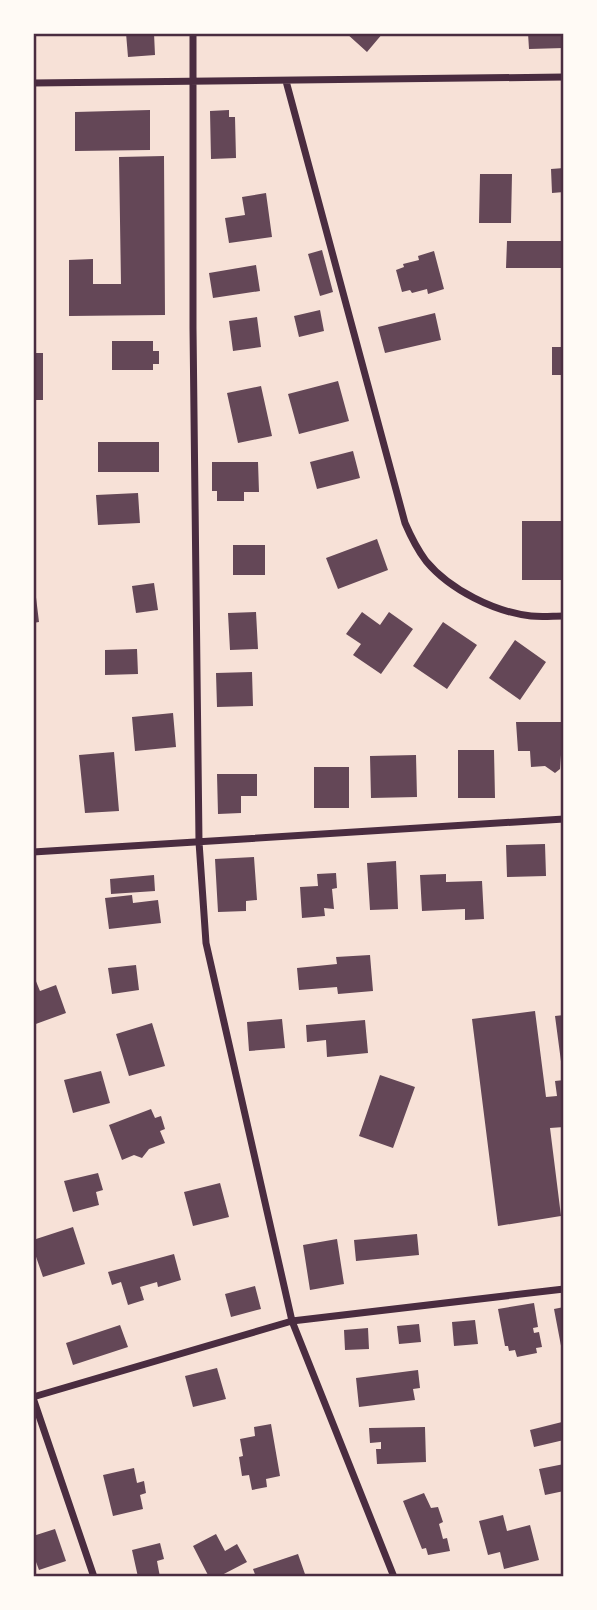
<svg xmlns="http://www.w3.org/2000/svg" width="597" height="1610" font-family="Commissioner,sans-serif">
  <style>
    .building { fill: #644757 }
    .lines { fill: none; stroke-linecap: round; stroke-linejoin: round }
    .minor { stroke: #4a2c40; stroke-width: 7 }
    .neatline { fill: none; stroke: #4a2c40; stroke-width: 2.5 }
  </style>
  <rect width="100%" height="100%" fill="#f7e1d7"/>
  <!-- building -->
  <path class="building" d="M 126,33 L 154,33 L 155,55 L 128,57 Z
    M 346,33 L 383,33 L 367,52 Z
    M 528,33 L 564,33 L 564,48 L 529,49 Z
    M 150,110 L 150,150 L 75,151 L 75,112 Z
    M 229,110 L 229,117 L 235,117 L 236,158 L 211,159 L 210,111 Z
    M 164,156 L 165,315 L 69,316 L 69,260 L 93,259 L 93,284 L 121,284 L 119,157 Z
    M 564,168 L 564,192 L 552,193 L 551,169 Z
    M 480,174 L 512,174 L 511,223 L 479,223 Z
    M 266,193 L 272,237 L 229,243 L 225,218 L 245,215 L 242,197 Z
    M 507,241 L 564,241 L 564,268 L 506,268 Z
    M 322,250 L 333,292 L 320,296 L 308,254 Z
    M 434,251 L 444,289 L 428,294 L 427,289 L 412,293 L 410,290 L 402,292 L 396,270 L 404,267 L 403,264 L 419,260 L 418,256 Z
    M 256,265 L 260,291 L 213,298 L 209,273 Z
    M 320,310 L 324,331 L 299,337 L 294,316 Z
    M 435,313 L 441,340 L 385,353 L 378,327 Z
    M 257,317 L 261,347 L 233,351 L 229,321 Z
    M 112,341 L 153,341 L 153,351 L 159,351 L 159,364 L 153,364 L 153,370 L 112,370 Z
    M 552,347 L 564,347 L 564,375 L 552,375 Z
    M 33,353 L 43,353 L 43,400 L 33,400 Z
    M 338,381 L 349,421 L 299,434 L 288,394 Z
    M 261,386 L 272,436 L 238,443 L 227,393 Z
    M 98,442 L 159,442 L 159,472 L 98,472 Z
    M 353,451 L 360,478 L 317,489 L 310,462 Z
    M 212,462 L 258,462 L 259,492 L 244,492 L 244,501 L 217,501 L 217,491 L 212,491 Z
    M 138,493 L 140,523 L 98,525 L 96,495 Z
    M 522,521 L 564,521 L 564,580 L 522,580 Z
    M 377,539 L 388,570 L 338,589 L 326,558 Z
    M 233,545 L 265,545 L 265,575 L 233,575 Z
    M 154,583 L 158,610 L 136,613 L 132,586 Z
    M 35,589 L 39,622 L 33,623 L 33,590 Z
    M 256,612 L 258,649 L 230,650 L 228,613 Z
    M 362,612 L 380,625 L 389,612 L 413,629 L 381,674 L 353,655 L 361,644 L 346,634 Z
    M 443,622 L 477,645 L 447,689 L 413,666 Z
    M 515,640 L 546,662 L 520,700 L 489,678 Z
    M 137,649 L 138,674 L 105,675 L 105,650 Z
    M 252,672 L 253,706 L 217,707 L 216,673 Z
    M 173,713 L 176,747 L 135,751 L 132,717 Z
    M 516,722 L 564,722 L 564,755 L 561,755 L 560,769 L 555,773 L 545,766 L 531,767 L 530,751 L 518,751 Z
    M 458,750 L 494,750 L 495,798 L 458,798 Z
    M 114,752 L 119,811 L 85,813 L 79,755 Z
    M 416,755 L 417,797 L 371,798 L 370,756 Z
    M 314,767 L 349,767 L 349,808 L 314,808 Z
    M 217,774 L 257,774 L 257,796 L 241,796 L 241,813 L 218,814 Z
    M 545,844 L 546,876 L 507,877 L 506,845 Z
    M 254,857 L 257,900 L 246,901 L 246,911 L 218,912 L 215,859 Z
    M 396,861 L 398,909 L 370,910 L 367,863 Z
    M 336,873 L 337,888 L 332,889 L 334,909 L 324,908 L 325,916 L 302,918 L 300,887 L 318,886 L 317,874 Z
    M 446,874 L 446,882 L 482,881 L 484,919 L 465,920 L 465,909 L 422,911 L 420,875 Z
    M 154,875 L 155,891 L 111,894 L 110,879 Z
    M 132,895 L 133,903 L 158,900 L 161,923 L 109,929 L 105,898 Z
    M 370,955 L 373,991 L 338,994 L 337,987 L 299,990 L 297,968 L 337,964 L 336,957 Z
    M 136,965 L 139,990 L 112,994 L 108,968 Z
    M 33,974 L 40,991 L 56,985 L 66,1013 L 33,1025 Z
    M 535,1011 L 546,1097 L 557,1096 L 555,1081 L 564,1080 L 564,1127 L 550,1128 L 561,1216 L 498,1226 L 472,1019 Z
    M 564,1015 L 564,1069 L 562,1069 L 555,1016 Z
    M 282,1019 L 285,1048 L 249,1051 L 247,1022 Z
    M 365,1020 L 368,1053 L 327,1057 L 326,1040 L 307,1042 L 306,1025 Z
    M 152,1023 L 165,1066 L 129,1076 L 116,1034 Z
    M 101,1071 L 110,1103 L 73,1113 L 64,1080 Z
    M 380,1075 L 415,1087 L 393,1148 L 359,1136 Z
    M 151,1109 L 155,1118 L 161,1116 L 165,1129 L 160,1131 L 165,1143 L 149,1149 L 142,1158 L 134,1155 L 122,1160 L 109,1125 Z
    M 98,1173 L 103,1190 L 96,1192 L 99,1205 L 73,1212 L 64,1181 Z
    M 220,1183 L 229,1217 L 193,1226 L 184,1192 Z
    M 73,1227 L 85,1264 L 43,1277 L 33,1248 L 33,1240 Z
    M 417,1234 L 419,1255 L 356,1261 L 354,1240 Z
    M 337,1239 L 344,1284 L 310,1290 L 303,1245 Z
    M 174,1254 L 181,1280 L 158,1287 L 157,1282 L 140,1287 L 144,1300 L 128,1305 L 121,1282 L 112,1285 L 108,1272 Z
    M 255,1286 L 261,1309 L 231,1317 L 225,1294 Z
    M 534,1303 L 538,1327 L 533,1328 L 534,1333 L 539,1332 L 542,1347 L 536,1348 L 537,1353 L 517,1357 L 515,1350 L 509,1351 L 508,1346 L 505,1346 L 498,1309 Z
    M 564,1307 L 564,1351 L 562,1351 L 554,1309 Z
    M 475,1320 L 478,1344 L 454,1346 L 452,1322 Z
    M 419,1324 L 421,1342 L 399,1344 L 397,1326 Z
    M 120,1325 L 128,1347 L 73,1365 L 66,1343 Z
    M 368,1328 L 369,1349 L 345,1350 L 344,1330 Z
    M 217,1368 L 226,1399 L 193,1407 L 185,1376 Z
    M 418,1370 L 420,1388 L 413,1389 L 415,1400 L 359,1407 L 356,1378 Z
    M 562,1422 L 564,1440 L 534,1447 L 530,1430 Z
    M 271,1424 L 280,1476 L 266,1479 L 267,1487 L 252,1490 L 249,1475 L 242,1476 L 239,1457 L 243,1456 L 240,1439 L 255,1436 L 254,1427 Z
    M 425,1427 L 426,1462 L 377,1464 L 376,1449 L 381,1449 L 381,1442 L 370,1443 L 369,1428 Z
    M 564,1464 L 564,1491 L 545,1495 L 539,1469 Z
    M 134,1468 L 137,1483 L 144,1481 L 146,1493 L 140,1495 L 143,1509 L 113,1516 L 103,1475 Z
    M 424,1493 L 431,1508 L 438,1507 L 443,1522 L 439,1524 L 443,1539 L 447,1538 L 450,1551 L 428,1555 L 426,1548 L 422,1549 L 403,1501 Z
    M 503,1515 L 507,1531 L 530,1525 L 539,1560 L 504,1569 L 500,1552 L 488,1555 L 479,1521 Z
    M 55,1529 L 66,1561 L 39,1570 L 33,1554 L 33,1536 Z
    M 216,1534 L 225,1551 L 237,1544 L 247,1562 L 218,1577 L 209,1577 L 193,1546 Z
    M 160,1543 L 164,1559 L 157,1561 L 160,1577 L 138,1577 L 132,1550 Z
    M 298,1554 L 306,1577 L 256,1577 L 253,1569 Z"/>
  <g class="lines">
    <!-- minor -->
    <path class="minor" d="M 193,33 L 193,328 L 199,842 L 206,943 L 292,1321 L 394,1577
      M 286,81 L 405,523 C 411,537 417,549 426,561 C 450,590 495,612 531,616 C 542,617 553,616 564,616
      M 33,83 L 564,77
      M 33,852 L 564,819
      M 33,1397 L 292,1321 L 564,1289
      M 33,1398 L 94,1577"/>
  </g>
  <!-- border -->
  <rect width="597" height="1610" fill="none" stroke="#fffaf5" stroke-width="70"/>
  <rect x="35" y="35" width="527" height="1540" class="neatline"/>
</svg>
